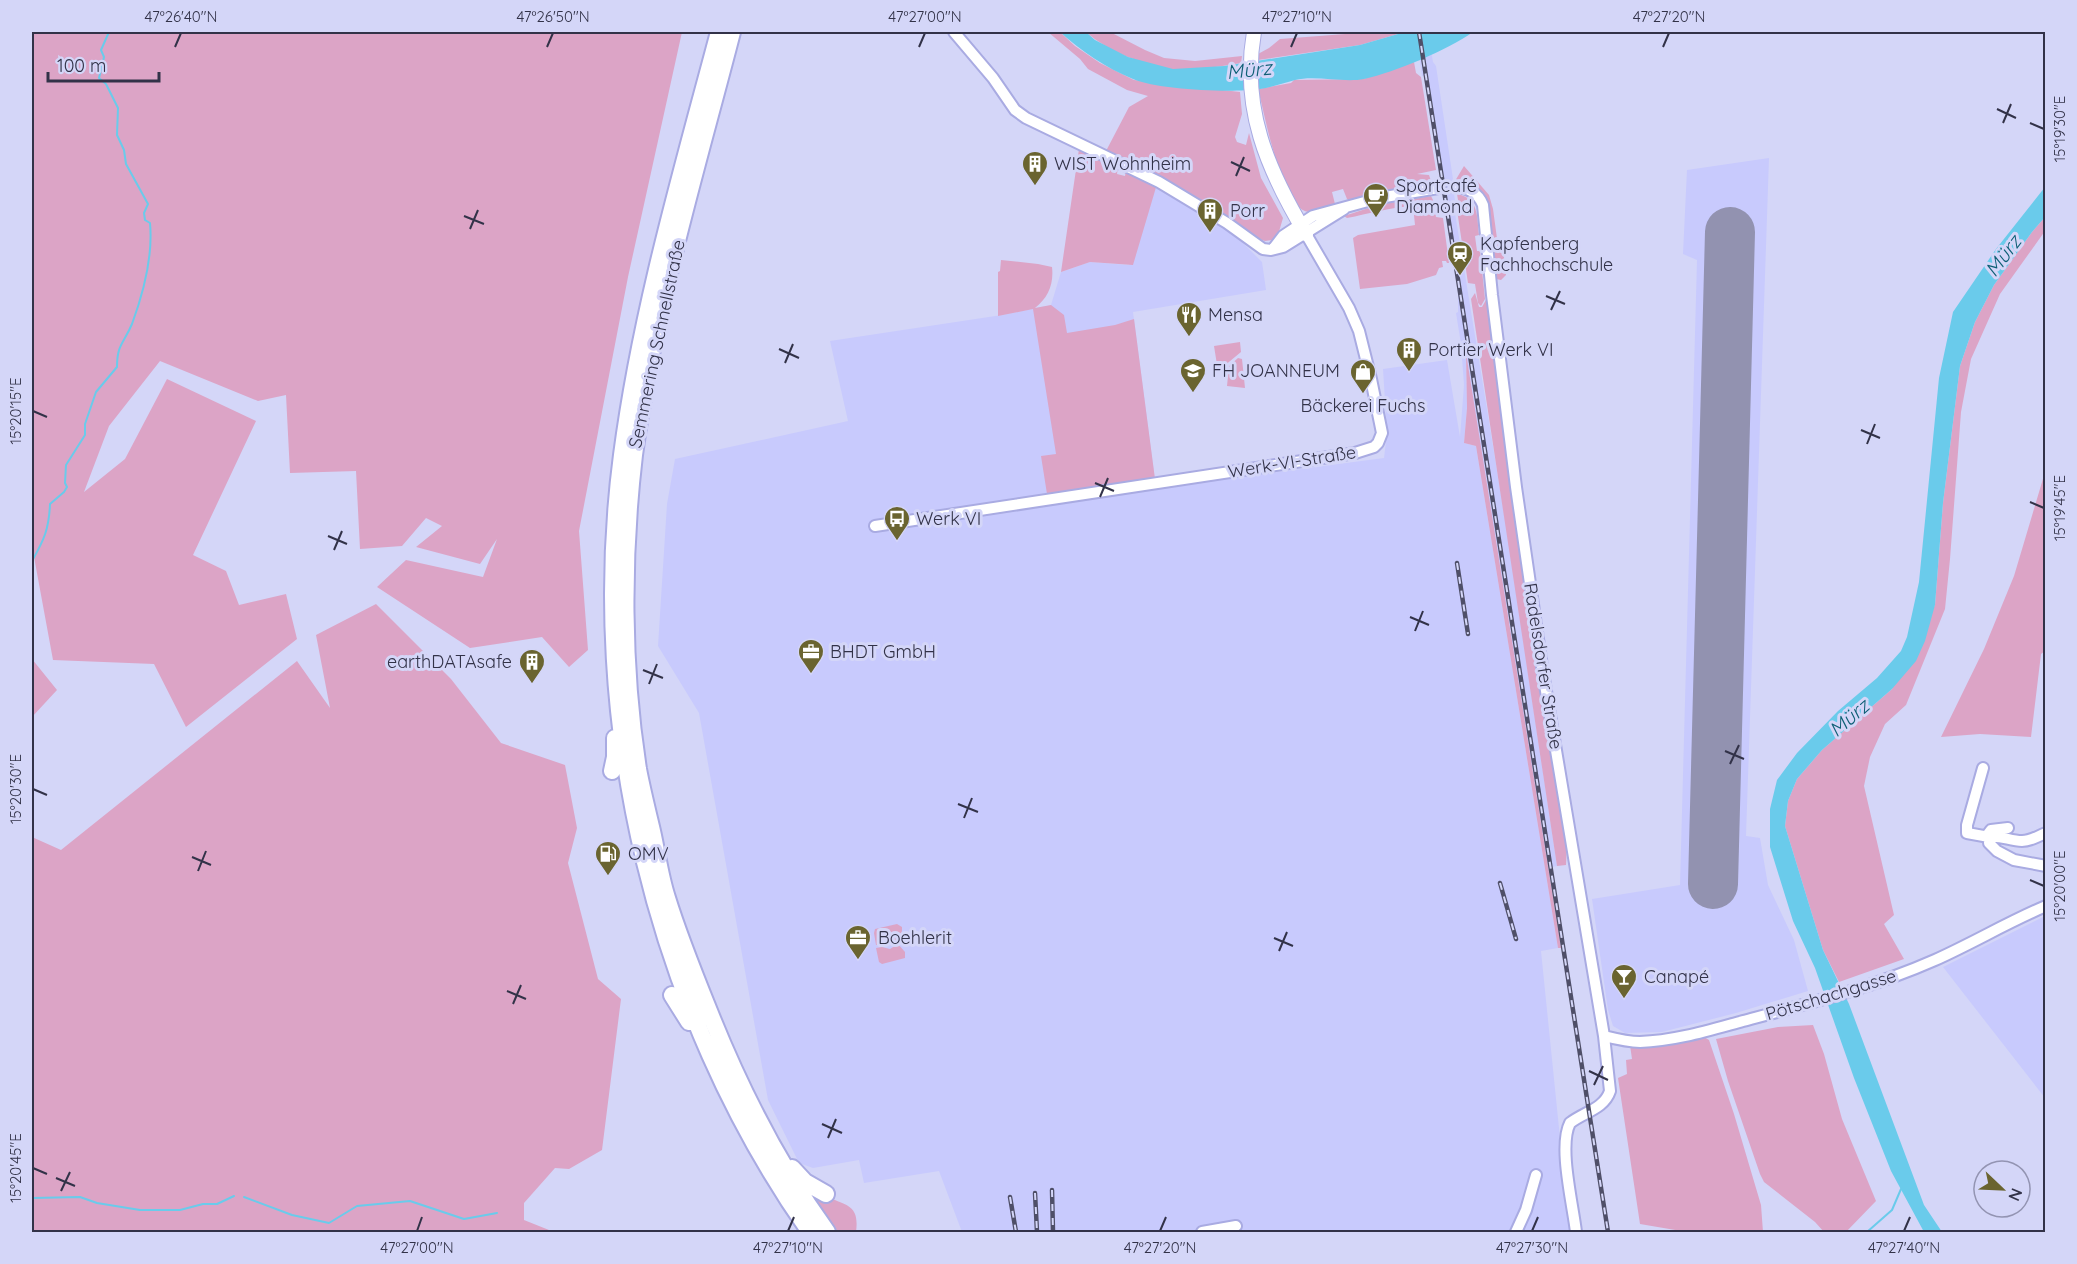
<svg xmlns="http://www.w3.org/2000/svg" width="2077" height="1264" font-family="Quicksand,sans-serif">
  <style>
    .built { fill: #c8cafd }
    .green { fill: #dca4c6 }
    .water { fill: #6acbeb }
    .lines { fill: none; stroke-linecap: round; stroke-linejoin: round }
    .stream { stroke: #6acbeb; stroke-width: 2 }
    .runway { stroke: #9292b0; stroke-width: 50 }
    .minor-casing { stroke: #a9abe2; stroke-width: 14 }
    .major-casing { stroke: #a9abe2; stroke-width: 16 }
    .highway-casing { stroke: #a9abe2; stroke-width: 20 }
    .minor { stroke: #fff; stroke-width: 10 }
    .major { stroke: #fff; stroke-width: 14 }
    .highway { stroke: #fff; stroke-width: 16 }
    .rail-casing { stroke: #4f4f68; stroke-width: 4.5 }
    .rail { stroke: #d4d6f8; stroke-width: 2; stroke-dasharray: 7; stroke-linecap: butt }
    .ticks { fill: none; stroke: #323248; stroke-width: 2 }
    .labels { text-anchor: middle; stroke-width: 6; stroke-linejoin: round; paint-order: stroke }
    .poi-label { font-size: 18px; fill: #323248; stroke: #d4d6f8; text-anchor: start }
    .street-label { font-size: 18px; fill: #323248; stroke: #d4d6f8 }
    .water-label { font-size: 20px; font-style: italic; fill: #0d5f75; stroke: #d4d6f8 }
    .neatline { fill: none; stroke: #323248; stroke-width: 2 }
    .ticks-label { font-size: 15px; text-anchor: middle; fill: #323248 }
  </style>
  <rect width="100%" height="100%" fill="#d4d6f8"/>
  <!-- built -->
  <path class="built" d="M 1416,32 L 1428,32 L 1433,62 L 1436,66 L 1453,179 L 1452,182 L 1456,206 L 1454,207 L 1508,538 L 1557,866 L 1547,868 L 1466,354 L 1467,408 L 1464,443 L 1476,446 L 1558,948 L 1541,951 L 1560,1138 L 1576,1232 L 962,1232 L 939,1171 L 864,1183 L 859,1160 L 813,1168 L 799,1163 L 768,1100 L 699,713 L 658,646 L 667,504 L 675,459 L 848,421 L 830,341 L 1002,315 L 1051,305 L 1061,272 L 1090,262 L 1129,265 L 1157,184 L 1226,226 L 1262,262 L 1266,290 L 1133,312 L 1156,488 L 1384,458 L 1387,433 L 1383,369 L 1447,360 L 1460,437 L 1464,385 L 1461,344 L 1456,313 L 1458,312 L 1458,291 L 1424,76 L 1422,76 Z
    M 1769,158 L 1746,836 L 1760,838 L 1768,885 L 1794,940 L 1808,991 L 1736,1013 L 1662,1032 L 1625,1033 L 1613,1026 L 1608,1010 L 1592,899 L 1680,885 L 1697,260 L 1683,254 L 1687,170 Z
    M 2045,916 L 2045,1098 L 1943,967 Z"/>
  <!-- green -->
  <path class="green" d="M 32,32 L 682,32 L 628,277 L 579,531 L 588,650 L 569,667 L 542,637 L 470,648 L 377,587 L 406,560 L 483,577 L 497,539 L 480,564 L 416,547 L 442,526 L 426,518 L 402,546 L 360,549 L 356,471 L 290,473 L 286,395 L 258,401 L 160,361 L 109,426 L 84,492 L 125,459 L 167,379 L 256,421 L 193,555 L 226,571 L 239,605 L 286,594 L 297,639 L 186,727 L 154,664 L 53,660 L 32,546 Z
    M 1048,32 L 1060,32 L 1075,46 L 1100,63 L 1134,80 L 1240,92 L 1242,114 L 1235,137 L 1237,142 L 1246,145 L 1249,133 L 1261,178 L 1283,218 L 1278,235 L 1272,240 L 1265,241 L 1257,238 L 1235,221 L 1172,187 L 1156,174 L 1106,151 L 1129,107 L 1148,96 L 1127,90 L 1088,69 L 1080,59 Z
    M 1086,32 L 1110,32 L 1145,50 L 1164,58 L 1195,61 L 1242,56 L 1241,63 C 1223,66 1189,72 1171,69 C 1141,64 1109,52 1086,32 Z
    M 1371,32 L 1405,32 L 1360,45 L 1258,60 L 1258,54 L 1269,48 L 1280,39 Z
    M 1414,62 L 1416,73 L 1421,77 L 1436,170 L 1417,174 L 1429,175 L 1431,181 L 1430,186 L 1350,201 L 1347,199 L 1343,189 L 1332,192 L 1335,204 C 1327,207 1317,213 1308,212 C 1281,207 1265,114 1258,89 L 1291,83 L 1294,80 L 1363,79 Z
    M 1079,149 L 1118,166 L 1117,174 L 1125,176 L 1126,170 L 1157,184 L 1133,265 L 1090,262 L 1061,272 Z
    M 1464,166 L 1489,195 L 1493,209 L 1498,246 L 1506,245 L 1507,246 L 1503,248 L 1506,275 L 1501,280 L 1496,279 L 1489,208 C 1484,193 1473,180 1455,181 Z
    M 1457,194 C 1479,198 1477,217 1479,235 L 1475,236 L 1477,251 L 1480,251 L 1485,299 L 1481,306 L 1478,303 L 1475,284 L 1468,283 L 1457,210 L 1459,206 Z
    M 1431,196 L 1433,200 L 1436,217 L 1443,218 L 1449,263 L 1447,263 L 1446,261 L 1442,261 L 1443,267 L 1439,268 L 1436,275 L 1407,284 L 1360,289 L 1353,238 L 1358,235 L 1415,225 L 1413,206 C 1391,207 1368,214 1347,218 L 1344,216 L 1378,205 Z
    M 2045,217 L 2045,231 L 2000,294 L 1971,359 L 1961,412 L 1950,559 L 1945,609 L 1906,705 L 1885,724 L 1870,757 L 1864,786 L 1894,915 L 1884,924 L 1904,959 L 1839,982 L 1823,950 L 1785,826 L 1788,801 L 1797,779 L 1822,750 L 1892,689 L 1935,605 L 1943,503 L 1960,366 L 1975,322 L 1994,285 L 2032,232 Z
    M 1001,260 L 1038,264 L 1052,267 C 1054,284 1048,298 1035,308 L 1051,305 L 1064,315 L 1067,333 L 1115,325 L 1134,319 L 1155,479 L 1047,494 L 1041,456 L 1056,454 L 1033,309 L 998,316 L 998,272 L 1000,271 Z
    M 1475,293 L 1479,307 L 1482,307 L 1486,300 L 1488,302 C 1508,483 1537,663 1567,843 L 1566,865 L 1557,866 L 1471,299 Z
    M 1240,342 L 1241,352 L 1218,371 L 1214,346 Z
    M 1466,353 L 1561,948 L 1558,948 L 1476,446 L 1464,443 L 1467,408 Z
    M 1238,358 L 1242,359 L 1245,388 L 1227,386 L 1229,366 Z
    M 2045,472 L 2045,651 L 2041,654 L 2031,737 L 1980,734 L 1941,737 L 1984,649 L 2014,576 Z
    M 376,604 L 451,679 L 501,743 L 565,765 L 577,828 L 568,863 L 598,979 L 621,999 L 602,1150 L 569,1169 L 555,1168 L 524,1203 L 524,1220 L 554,1232 L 32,1232 L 32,837 L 61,850 L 297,661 L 330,708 L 316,635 Z
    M 32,659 L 57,690 L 32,717 Z
    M 897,924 L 902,927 L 902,931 L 898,941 L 889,939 L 882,944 L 876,945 L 874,933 L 875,929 Z
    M 898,944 L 905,952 L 905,958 L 882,964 L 879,962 L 876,948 L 882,947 L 890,949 Z
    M 1813,1025 L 1824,1054 L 1842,1119 L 1876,1201 L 1846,1232 L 1824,1232 L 1815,1222 L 1764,1182 L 1760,1174 L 1728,1081 L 1716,1039 L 1778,1027 Z
    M 1704,1037 L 1709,1040 L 1734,1114 L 1761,1205 L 1763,1232 L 1687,1232 L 1640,1224 L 1618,1078 L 1627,1074 L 1626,1060 L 1632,1059 L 1630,1045 Z
    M 805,1187 C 814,1191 823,1196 832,1199 C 851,1206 859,1209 856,1232 L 838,1232 Z"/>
  <!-- water -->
  <path class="water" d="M 1060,32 L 1086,32 L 1095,40 L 1128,57 L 1173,69 L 1224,66 L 1360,45 L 1405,32 L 1473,32 C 1447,50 1396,72 1364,79 C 1344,83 1315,75 1295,80 C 1284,83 1272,87 1260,89 C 1231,93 1159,90 1133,79 C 1106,68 1081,51 1060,32 Z
    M 2045,187 L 2045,217 L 2032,232 L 1994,285 L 1975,322 L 1960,366 L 1943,503 L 1935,605 L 1925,641 L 1916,661 L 1892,689 L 1822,750 L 1797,779 L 1788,801 L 1785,826 L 1823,950 L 1849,1004 L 1924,1205 L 1942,1232 L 1924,1232 L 1891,1171 L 1854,1078 L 1815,968 L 1793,921 L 1770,847 L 1770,809 L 1777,780 L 1797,753 L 1838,711 L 1877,678 L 1901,651 L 1907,637 L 1919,582 L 1939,378 L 1953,312 L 1996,249 Z"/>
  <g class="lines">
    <!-- stream -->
    <path class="stream" d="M 32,561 C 44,540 49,529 50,504 L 64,492 L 67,487 L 65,483 L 66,465 L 85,435 L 85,424 L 96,392 L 117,367 C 117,344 124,343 132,324 C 143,294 153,255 150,223 L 145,220 L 144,213 L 148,204 L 126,164 L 124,150 L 117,135 L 118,108 L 106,84 L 99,78 L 104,57 L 101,50 L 109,32
      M 244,1197 L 292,1215 L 329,1223 L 357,1206 L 410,1201 L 464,1219 L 497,1213
      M 32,1198 L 80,1197 L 97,1203 L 140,1210 L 180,1210 L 203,1204 L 217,1204 L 234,1196
      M 1867,1232 L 1892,1210 L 1901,1189"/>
    <!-- runway -->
    <path class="runway" d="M 1713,884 L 1730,232"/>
    <defs>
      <path id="minor" d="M 954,32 L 993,78 L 1015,110 L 1026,118 L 1159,182 L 1227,223 L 1263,249 L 1271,250 L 1283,247 L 1344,209
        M 1453,187 C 1466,187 1478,192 1483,205 L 1492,295 L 1516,487 L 1543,673 L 1604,1036 L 1610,1091 C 1604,1109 1584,1112 1570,1123 C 1558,1146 1573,1205 1576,1232
        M 1273,249 L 1283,236 L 1313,216 L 1379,198 L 1438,188
        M 875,526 L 1355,453 L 1374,447 L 1378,443 L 1382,433 L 1371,379 L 1359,331 L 1349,308 L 1306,234
        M 1983,768 L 1967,825 L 1967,833 L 1989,837
        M 2046,833 C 2038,836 2031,841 2022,841 C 2010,841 2001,835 1989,837 L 1989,843 L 1997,851 L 2014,860 L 2046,866
        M 1988,834 L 1991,830 L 2008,828
        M 1604,1036 C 1616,1039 1628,1042 1640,1042 C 1675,1041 1710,1030 1743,1021 C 1807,1004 1874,987 1935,960 C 1973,943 2008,922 2046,906
        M 1202,1232 L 1236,1226
        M 1516,1232 L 1526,1210 L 1536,1175"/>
      <path id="major" d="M 1254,32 C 1241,108 1267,169 1306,234"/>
      <path id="highway" d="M 719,32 C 682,171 641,311 622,455 C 587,722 655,1012 810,1232
        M 732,32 C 696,171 653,312 634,455 C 622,557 622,668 638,769 C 642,790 647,810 652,831 C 657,853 660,877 667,898 C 679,937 694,974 709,1011 C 740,1089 778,1164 827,1232
        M 612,771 L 615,757 L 615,738
        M 672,995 L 689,1022
        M 792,1168 L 805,1182 L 826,1194"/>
    </defs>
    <!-- minor casing -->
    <use href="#minor" class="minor-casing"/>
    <!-- major casing -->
    <use href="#major" class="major-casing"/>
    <!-- highway casing -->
    <use href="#highway" class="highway-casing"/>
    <!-- minor -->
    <use href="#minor" class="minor"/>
    <!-- major -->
    <use href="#major" class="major"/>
    <!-- highway -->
    <use href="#highway" class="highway"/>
    <defs>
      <path id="rail" d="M 1419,32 L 1608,1232
        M 1457,563 L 1468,634
        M 1500,883 L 1516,939
        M 1052,1190 L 1053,1232
        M 1035,1193 L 1037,1232
        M 1010,1197 L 1016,1232"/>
    </defs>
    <!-- rail casing -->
    <use href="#rail" class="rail-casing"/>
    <!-- rail -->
    <use href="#rail" class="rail"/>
  </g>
  <!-- ticks -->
  <path class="ticks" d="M 175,47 L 181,33M 547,47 L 553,33M 919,47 L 925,33M 1291,47 L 1297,33M 1663,47 L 1669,33M 1997,109 L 2016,118M 2003,123 L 2011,104M 2030,123 L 2044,129M 1231,162 L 1250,171M 1236,176 L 1244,157M 464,216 L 484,224M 470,229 L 478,210M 1546,296 L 1565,304M 1551,310 L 1560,291M 779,349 L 799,358M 785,363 L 793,344M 33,411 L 47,417M 1861,430 L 1880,438M 1867,444 L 1875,424M 1095,483 L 1114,491M 1100,497 L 1108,478M 2030,502 L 2044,508M 328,536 L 347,544M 334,550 L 342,531M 1410,617 L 1429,625M 1415,631 L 1423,611M 643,670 L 663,678M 649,684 L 657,664M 1725,751 L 1744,759M 1730,764 L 1739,745M 33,789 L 47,795M 958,804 L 978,812M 964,818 L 972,798M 192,857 L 211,865M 198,871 L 206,851M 2030,880 L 2044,886M 1274,938 L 1293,946M 1279,951 L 1287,932M 507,991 L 526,999M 513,1004 L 521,985M 1589,1071 L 1608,1080M 1594,1085 L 1603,1066M 822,1124 L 842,1133M 828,1138 L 836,1119M 33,1168 L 47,1174M 56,1178 L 75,1186M 61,1191 L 70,1172M 417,1231 L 422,1217M 788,1231 L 794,1217M 1160,1231 L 1166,1217M 1532,1231 L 1538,1217M 1904,1231 L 1910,1217"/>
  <!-- icons -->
  <defs>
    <symbol id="building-pin" viewBox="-11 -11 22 30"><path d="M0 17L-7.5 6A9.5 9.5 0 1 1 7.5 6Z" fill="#6a6430" stroke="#d4d6f8"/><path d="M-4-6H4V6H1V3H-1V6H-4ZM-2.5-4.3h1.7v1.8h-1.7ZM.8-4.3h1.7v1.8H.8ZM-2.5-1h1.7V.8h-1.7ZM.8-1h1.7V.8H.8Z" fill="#fff"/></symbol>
    <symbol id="cafe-pin" viewBox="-11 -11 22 30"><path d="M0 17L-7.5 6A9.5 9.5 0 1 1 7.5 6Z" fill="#6a6430" stroke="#d4d6f8"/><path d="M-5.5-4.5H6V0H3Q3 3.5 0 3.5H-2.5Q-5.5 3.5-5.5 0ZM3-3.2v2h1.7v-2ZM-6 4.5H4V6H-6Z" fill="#fff"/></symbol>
    <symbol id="station-pin" viewBox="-11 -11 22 30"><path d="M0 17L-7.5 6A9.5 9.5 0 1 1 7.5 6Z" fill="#6a6430" stroke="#d4d6f8"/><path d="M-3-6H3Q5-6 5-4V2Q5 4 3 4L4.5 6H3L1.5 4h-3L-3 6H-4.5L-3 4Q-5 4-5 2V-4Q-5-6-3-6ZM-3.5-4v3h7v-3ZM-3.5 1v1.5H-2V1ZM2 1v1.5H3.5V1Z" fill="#fff"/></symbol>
    <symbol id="restaurant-pin" viewBox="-11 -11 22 30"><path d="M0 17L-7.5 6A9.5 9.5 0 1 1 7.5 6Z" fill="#6a6430" stroke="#d4d6f8"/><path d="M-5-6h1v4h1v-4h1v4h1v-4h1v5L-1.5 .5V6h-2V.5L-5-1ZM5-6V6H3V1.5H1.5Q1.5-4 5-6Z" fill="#fff"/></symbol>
    <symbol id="university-pin" viewBox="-11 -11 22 30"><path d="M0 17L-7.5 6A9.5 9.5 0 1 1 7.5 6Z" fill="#6a6430" stroke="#d4d6f8"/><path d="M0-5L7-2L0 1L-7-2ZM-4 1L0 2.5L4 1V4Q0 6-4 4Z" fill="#fff"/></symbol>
    <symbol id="shop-pin" viewBox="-11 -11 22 30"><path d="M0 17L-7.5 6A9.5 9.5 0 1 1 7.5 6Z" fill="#6a6430" stroke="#d4d6f8"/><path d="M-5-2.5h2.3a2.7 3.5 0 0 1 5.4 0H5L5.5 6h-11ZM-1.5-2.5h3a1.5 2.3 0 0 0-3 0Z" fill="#fff"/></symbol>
    <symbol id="bus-pin" viewBox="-11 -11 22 30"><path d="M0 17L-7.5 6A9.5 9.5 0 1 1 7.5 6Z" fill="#6a6430" stroke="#d4d6f8"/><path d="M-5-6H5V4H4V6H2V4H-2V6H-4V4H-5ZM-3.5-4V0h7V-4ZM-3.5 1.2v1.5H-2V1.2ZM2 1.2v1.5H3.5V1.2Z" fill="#fff"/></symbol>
    <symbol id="office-pin" viewBox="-11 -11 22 30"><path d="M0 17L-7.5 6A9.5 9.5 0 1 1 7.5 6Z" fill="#6a6430" stroke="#d4d6f8"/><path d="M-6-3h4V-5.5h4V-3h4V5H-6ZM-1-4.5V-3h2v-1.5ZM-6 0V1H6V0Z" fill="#fff"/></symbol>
    <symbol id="fuel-pin" viewBox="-11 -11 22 30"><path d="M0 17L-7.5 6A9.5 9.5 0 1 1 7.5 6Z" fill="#6a6430" stroke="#d4d6f8"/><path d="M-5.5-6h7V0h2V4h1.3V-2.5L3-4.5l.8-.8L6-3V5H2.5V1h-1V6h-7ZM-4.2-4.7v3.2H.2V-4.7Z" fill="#fff"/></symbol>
    <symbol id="bar-pin" viewBox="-11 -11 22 30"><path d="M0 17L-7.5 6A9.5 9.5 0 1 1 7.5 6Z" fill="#6a6430" stroke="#d4d6f8"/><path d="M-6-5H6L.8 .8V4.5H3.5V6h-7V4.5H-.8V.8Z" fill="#fff"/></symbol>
  </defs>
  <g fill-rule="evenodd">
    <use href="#building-pin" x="1020" y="149" width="30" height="40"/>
    <use href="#cafe-pin" x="1361" y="181" width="30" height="40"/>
    <use href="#building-pin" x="1195" y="196" width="30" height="40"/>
    <use href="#station-pin" x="1445" y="239" width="30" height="40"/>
    <use href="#restaurant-pin" x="1174" y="300" width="30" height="40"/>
    <use href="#building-pin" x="1394" y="335" width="30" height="40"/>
    <use href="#university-pin" x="1178" y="356" width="30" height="40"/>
    <use href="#shop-pin" x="1348" y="357" width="30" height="40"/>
    <use href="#bus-pin" x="882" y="504" width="30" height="40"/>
    <use href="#office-pin" x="796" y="637" width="30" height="40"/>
    <use href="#building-pin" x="517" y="647" width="30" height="40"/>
    <use href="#fuel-pin" x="593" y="839" width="30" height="40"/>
    <use href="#office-pin" x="843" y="923" width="30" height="40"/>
    <use href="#bar-pin" x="1609" y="962" width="30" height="40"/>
  </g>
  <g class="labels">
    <!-- poi labels -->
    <g class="poi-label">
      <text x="1054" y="170">WIST Wohnheim</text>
      <text x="1396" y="192">Sportcafé<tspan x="1396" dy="21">Diamond</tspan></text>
      <text x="1230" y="217">Porr</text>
      <text x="1480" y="250">Kapfenberg<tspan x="1480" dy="21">Fachhochschule</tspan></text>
      <text x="1208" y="321">Mensa</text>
      <text x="1428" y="356">Portier Werk VI</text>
      <text x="1212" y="377">FH JOANNEUM</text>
      <text x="1363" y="412" text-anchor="middle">Bäckerei Fuchs</text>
      <text x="916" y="525">Werk VI</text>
      <text x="830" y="658">BHDT GmbH</text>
      <text x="512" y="668" text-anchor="end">earthDATAsafe</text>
      <text x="628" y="860">OMV</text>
      <text x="878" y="944">Boehlerit</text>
      <text x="1644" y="983">Canapé</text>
    </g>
    <!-- street labels -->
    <g class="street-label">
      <text transform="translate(657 344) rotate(-78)" y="6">Semmering Schnellstraße</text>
      <text transform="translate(1292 462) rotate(-9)" y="6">Werk-VI-Straße</text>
      <text transform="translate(1543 666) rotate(81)" y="6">Radelsdorfer Straße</text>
      <text transform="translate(1831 995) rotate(-17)" y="6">Pötschachgasse</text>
    </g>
    <!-- water labels -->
    <g class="water-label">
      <text transform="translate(1249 70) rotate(-6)" y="7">Mürz</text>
      <text transform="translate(2003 256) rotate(-53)" y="7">Mürz</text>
      <text transform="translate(1849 718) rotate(-41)" y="7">Mürz</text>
    </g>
  </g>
  <!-- border -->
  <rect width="2077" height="1264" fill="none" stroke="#d4d6f8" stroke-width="66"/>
  <!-- north arrow -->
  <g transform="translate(2002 1189) rotate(113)"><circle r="28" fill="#d4d6f8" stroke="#9394b2" stroke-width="1.5"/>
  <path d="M0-4.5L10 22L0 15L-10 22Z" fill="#6a6430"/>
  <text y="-9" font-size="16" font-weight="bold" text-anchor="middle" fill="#323248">N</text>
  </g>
  <!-- scale -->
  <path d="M48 72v9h111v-9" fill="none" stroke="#323248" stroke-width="3"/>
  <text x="57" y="72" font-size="18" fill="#323248" stroke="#d4d6f8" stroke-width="4.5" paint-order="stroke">100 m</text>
  <rect x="33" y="33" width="2011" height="1198" class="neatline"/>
  <g class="ticks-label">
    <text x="181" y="22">47°26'40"N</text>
    <text x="553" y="22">47°26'50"N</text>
    <text x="925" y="22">47°27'00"N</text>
    <text x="1297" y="22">47°27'10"N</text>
    <text x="1669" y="22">47°27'20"N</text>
    <text transform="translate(2060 129) rotate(-90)" y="5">15°19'30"E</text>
    <text transform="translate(16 411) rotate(-90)" y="5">15°20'15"E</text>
    <text transform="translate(2060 508) rotate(-90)" y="5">15°19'45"E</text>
    <text transform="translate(16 789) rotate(-90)" y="5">15°20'30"E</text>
    <text transform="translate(2060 886) rotate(-90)" y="5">15°20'00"E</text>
    <text transform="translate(16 1168) rotate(-90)" y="5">15°20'45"E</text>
    <text x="417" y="1253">47°27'00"N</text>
    <text x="788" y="1253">47°27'10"N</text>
    <text x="1160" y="1253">47°27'20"N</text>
    <text x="1532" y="1253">47°27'30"N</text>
    <text x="1904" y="1253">47°27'40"N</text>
  </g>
</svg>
